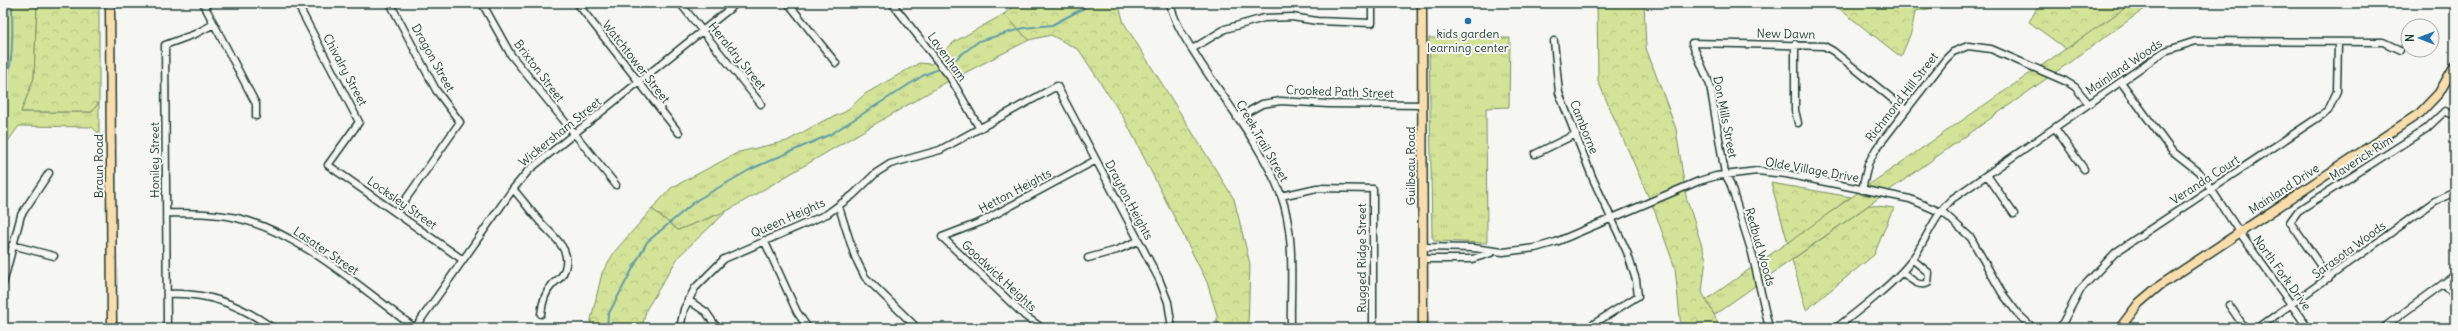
<svg xmlns="http://www.w3.org/2000/svg" width="2458" height="331" font-family="Delius,sans-serif">
  <style>
    .grass { fill: url(#grass-tufts); stroke: #799066 }
    .forest { fill: url(#forest-crowns); stroke: #799066 }
    .lines { fill: none; stroke-linecap: round; stroke-linejoin: round }
    .stream { stroke: #659ca8; stroke-width: 2 }
    .minor-casing { stroke: #1f3d34; stroke-width: 9 }
    .major-casing { stroke: #1f3d34; stroke-width: 11 }
    .minor { stroke: #f6f6f2; stroke-width: 6 }
    .major { stroke: #faddab; stroke-width: 8 }
    .poi-dot { fill: #1f6fb2; stroke: #f6f6f2; stroke-width: 1.5 }
    .labels { text-anchor: middle; stroke-width: 4; stroke-linejoin: round; paint-order: stroke }
    .poi-label { font-size: 12px; fill: #1f3d34; stroke: #f6f6f2 }
    .street-label { font-size: 12px; fill: #1f3d34; stroke: #f6f6f2 }
  </style>
  <defs>
    <pattern id="grass-tufts" width="24" height="20" patternUnits="userSpaceOnUse"><rect width="24" height="20" fill="#d3e397"/><path d="M3 7l-1-3M5 7V3M7 7l1-3M15 17l-1-3M17 17v-4M19 17l1-3" fill="none" stroke="#b5c483"/></pattern>
    <pattern id="forest-crowns" width="20" height="18" patternUnits="userSpaceOnUse"><rect width="20" height="18" fill="#d3e397"/><path d="M2 6a3 3 0 1 1 6 0M12 15a3 3 0 1 1 6 0" fill="none" stroke="#b5c483"/></pattern>
  </defs>
  <rect width="100%" height="100%" fill="#f6f6f2"/>
  <filter id="ink" filterUnits="userSpaceOnUse"><feTurbulence type="fractalNoise" baseFrequency=".025" numOctaves="2"/><feDisplacementMap in="SourceGraphic" scale="8" xChannelSelector="R" yChannelSelector="G"/><feConvolveMatrix kernelMatrix="1 2 1 2 8 2 1 2 1" color-interpolation-filters="sRGB"/></filter>
  <g filter="url(#ink)">
    <!-- grass -->
    <path class="grass" d="M 3,3 L 37,3 L 34,78 L 21,112 L 92,112 L 99,102 L 99,134 L 92,127 L 19,126 L 3,148 Z
      M 2132,3 L 2153,3 L 1714,315 L 1706,300 L 1870,184 Z
      M 1004,14 L 1029,40 L 945,83 L 727,211 L 678,230 L 652,209 L 671,188 L 739,152 L 787,141 L 821,122 L 845,112 L 865,94 L 919,63 L 931,64 L 954,42 Z
      M 1429,38 L 1510,38 L 1509,107 L 1486,108 L 1487,243 L 1435,241 L 1432,237 Z"/>
    <!-- forest -->
    <path class="forest" d="M 37,3 L 99,3 L 99,102 L 92,112 L 21,112 L 34,78 Z
      M 1017,3 L 1118,3 L 1124,23 L 1234,199 L 1250,264 L 1248,328 L 1217,328 L 1217,315 L 1207,282 L 1125,120 L 1079,50 L 1051,35 L 1029,40 L 1004,14 Z
      M 1597,3 L 1644,3 L 1646,48 L 1676,129 L 1686,196 L 1706,259 L 1702,292 L 1721,328 L 1681,328 L 1675,268 L 1655,212 L 1598,81 Z
      M 1832,3 L 1968,3 L 1915,11 L 1912,30 L 1901,57 Z
      M 2040,3 L 2132,3 L 2066,49 L 2029,22 Z
      M 1771,183 L 1851,197 L 1788,243 Z
      M 1869,205 L 1895,208 L 1891,213 L 1874,255 L 1806,310 L 1792,260 Z
      M 652,209 L 678,230 L 727,211 L 679,256 L 646,310 L 642,328 L 589,328 L 602,273 L 615,251 Z"/>
    <g class="lines">
      <!-- stream -->
      <path class="stream" d="M 945,67 L 979,41 L 1024,28 L 1052,25 L 1084,8 L 1085,3
        M 3,88 C 15,64 12,29 12,3
        M 607,328 L 608,315 L 647,242 L 697,200 L 751,169 L 831,134 L 924,75 L 941,68"/>
      <defs>
        <path id="minor" d="M 203,3 L 256,104 L 256,116
          M 297,3 L 359,122 L 328,165 L 463,260
          M 390,3 L 436,90 L 460,122 L 396,213
          M 482,3 L 511,55 L 616,185
          M 577,3 L 679,133
          M 680,3 L 761,104
          M 788,3 L 836,63
          M 892,3 L 950,77 L 980,129
          M 1170,3 C 1175,26 1190,45 1202,65 C 1229,106 1263,148 1281,195 C 1296,237 1290,284 1291,328
          M 1554,41 L 1559,93 L 1593,179 L 1627,252 L 1636,280 L 1638,296 L 1587,328
          M 1795,44 L 1795,110 L 1798,123
          M 1192,49 L 1225,29 L 1264,18 L 1292,17 L 1317,21 L 1372,23 L 1372,3
          M 2121,82 L 2171,150 L 2199,172 L 2207,183 L 2240,233 L 2308,328
          M 1237,118 L 1262,104 L 1281,101 L 1328,104 L 1423,105
          M 2055,128 L 2084,169
          M 1535,154 L 1576,134
          M 1987,175 L 2014,214
          M 513,189 C 524,201 533,215 545,227 C 559,241 575,255 561,277 C 558,280 554,282 552,285 C 545,292 542,305 541,314
          M 1862,190 L 1868,164 L 1876,149 L 1945,60 L 1953,52 L 1968,46 L 1991,49 L 2065,81 L 2075,87 L 2089,104
          M 1281,196 L 1317,188 L 1373,189 L 1373,328
          M 839,207 L 855,257 L 865,277 L 917,328
          M 167,213 C 190,213 214,213 237,218 C 301,233 362,289 415,328
          M 764,240 L 797,312 L 808,328
          M 12,245 L 54,256
          M 1423,247 L 1473,248 L 1503,252 L 1535,248 L 1556,242 L 1699,181 L 1716,176 L 1757,171 L 1786,174 L 1910,199 L 1945,214 L 1971,238 L 2002,293 L 2018,314 L 2033,328
          M 1088,258 L 1117,250 L 1138,241
          M 1423,259 L 1472,259 L 1491,253
          M 1902,272 C 1910,278 1918,288 1928,283 L 1929,273 L 1912,259
          M 2329,278 L 2290,222 L 2298,211 L 2426,129 L 2445,111 L 2455,116
          M 2444,283 L 2455,297
          M 3,284 L 21,215 L 49,173
          M 167,294 C 208,292 240,305 273,328
          M 688,300 L 706,312 L 717,328
          M 2229,305 L 2245,328
          M 167,328 L 165,45 L 195,34 L 214,24
          M 415,328 L 513,189 L 529,170 L 737,3
          M 680,328 L 684,309 L 695,288 L 724,259 L 827,214 L 853,195 L 876,173 L 890,164 L 940,150 L 1057,86 L 1159,279 L 1168,302 L 1172,328
          M 1042,328 L 1025,316 L 942,237 L 981,222 L 1096,160
          M 1769,328 L 1752,253 L 1730,183 L 1725,174 L 1710,85 L 1692,43 L 1824,46 L 1833,51 L 1906,110
          M 1836,328 C 1858,311 1896,282 1912,260 C 1926,240 1934,216 1952,199 L 2165,51 L 2196,41 L 2383,42 L 2400,50
          M 2060,328 L 2080,290 L 2116,252 L 2328,111 L 2337,91 L 2338,43
          M 2258,328 L 2435,201 L 2455,192
          M 2383,328 L 2455,275"/>
        <path id="major" d="M 110,3 L 112,328
          M 1422,3 L 1423,328
          M 2120,328 L 2139,303 L 2159,286 L 2420,113 L 2439,93 L 2455,65"/>
      </defs>
      <!-- minor casing -->
      <use href="#minor" class="minor-casing"/>
      <!-- major casing -->
      <use href="#major" class="major-casing"/>
      <!-- minor -->
      <use href="#minor" class="minor"/>
      <!-- major -->
      <use href="#major" class="major"/>
    </g>
  </g>
  <!-- markers -->
  <circle class="poi-dot" cx="1468" cy="21" r="4"/>
  <g class="labels">
    <!-- poi labels -->
    <g class="poi-label">
      <text x="1468" y="38">kids garden<tspan x="1468" dy="14">learning center</tspan></text>
    </g>
    <!-- street labels -->
    <g class="street-label">
      <text transform="translate(1786 34) rotate(1)" y="4">New Dawn</text>
      <text transform="translate(737 56) rotate(51)" y="4">Heraldry Street</text>
      <text transform="translate(947 57) rotate(54)" y="4">Lavenham</text>
      <text transform="translate(433 58) rotate(61)" y="4">Dragon Street</text>
      <text transform="translate(636 62) rotate(52)" y="4">Watchtower Street</text>
      <text transform="translate(2124 67) rotate(-34)" y="4">Mainland Woods</text>
      <text transform="translate(345 70) rotate(62)" y="4">Chivalry Street</text>
      <text transform="translate(539 71) rotate(53)" y="4">Brixton Street</text>
      <text transform="translate(1340 92) rotate(2)" y="4">Crooked Path Street</text>
      <text transform="translate(1902 97) rotate(-52)" y="4">Richmond Hill Street</text>
      <text transform="translate(1725 117) rotate(79)" y="4">Don Mills Street</text>
      <text transform="translate(1584 127) rotate(68)" y="4">Camborne</text>
      <text transform="translate(560 132) rotate(-39)" y="4">Wickersham Street</text>
      <text transform="translate(1262 141) rotate(60)" y="4">Creek Trail Street</text>
      <text transform="translate(2361 158) rotate(-33)" y="4">Maverick Rim</text>
      <text transform="translate(155 160) rotate(-90)" y="4">Honiley Street</text>
      <text transform="translate(99 166) rotate(-90)" y="4">Braun Road</text>
      <text transform="translate(1411 166) rotate(-90)" y="4">Guilbeau Road</text>
      <text transform="translate(1812 170) rotate(10)" y="4">Olde Village Drive</text>
      <text transform="translate(2205 180) rotate(-33)" y="4">Veranda Court</text>
      <text transform="translate(2284 189) rotate(-33)" y="4">Mainland Drive</text>
      <text transform="translate(1015 191) rotate(-28)" y="4">Hetton Heights</text>
      <text transform="translate(1129 200) rotate(62)" y="4">Drayton Heights</text>
      <text transform="translate(402 203) rotate(35)" y="4">Locksley Street</text>
      <text transform="translate(788 218) rotate(-24)" y="4">Queen Heights</text>
      <text transform="translate(1760 247) rotate(74)" y="4">Redbud Woods</text>
      <text transform="translate(2349 250) rotate(-36)" y="4">Sarasota Woods</text>
      <text transform="translate(326 251) rotate(34)" y="4">Lasater Street</text>
      <text transform="translate(1362 258) rotate(-90)" y="4">Rugged Ridge Street</text>
      <text transform="translate(2282 273) rotate(54)" y="4">North Fork Drive</text>
      <text transform="translate(999 276) rotate(43)" y="4">Goodwick Heights</text>
    </g>
  </g>
  <!-- margin -->
  <rect width="2458" height="331" fill="none" stroke="#f6f6f2" stroke-width="16"/>
  <rect x="8" y="8" width="2442" height="315" fill="none" stroke="#1f3d34" stroke-width="1.5" filter="url(#ink)"/>
  <!-- north arrow -->
  <g transform="translate(2420 38) rotate(270)"><circle r="19" fill="#f6f6f2" stroke="#a0aca6"/>
  <path d="M0-3L7 15L0 10L-7 15Z" fill="#1f6fb2"/>
  <text y="-6" font-size="11" font-weight="bold" text-anchor="middle" fill="#1f3d34">N</text>
  </g>
</svg>
